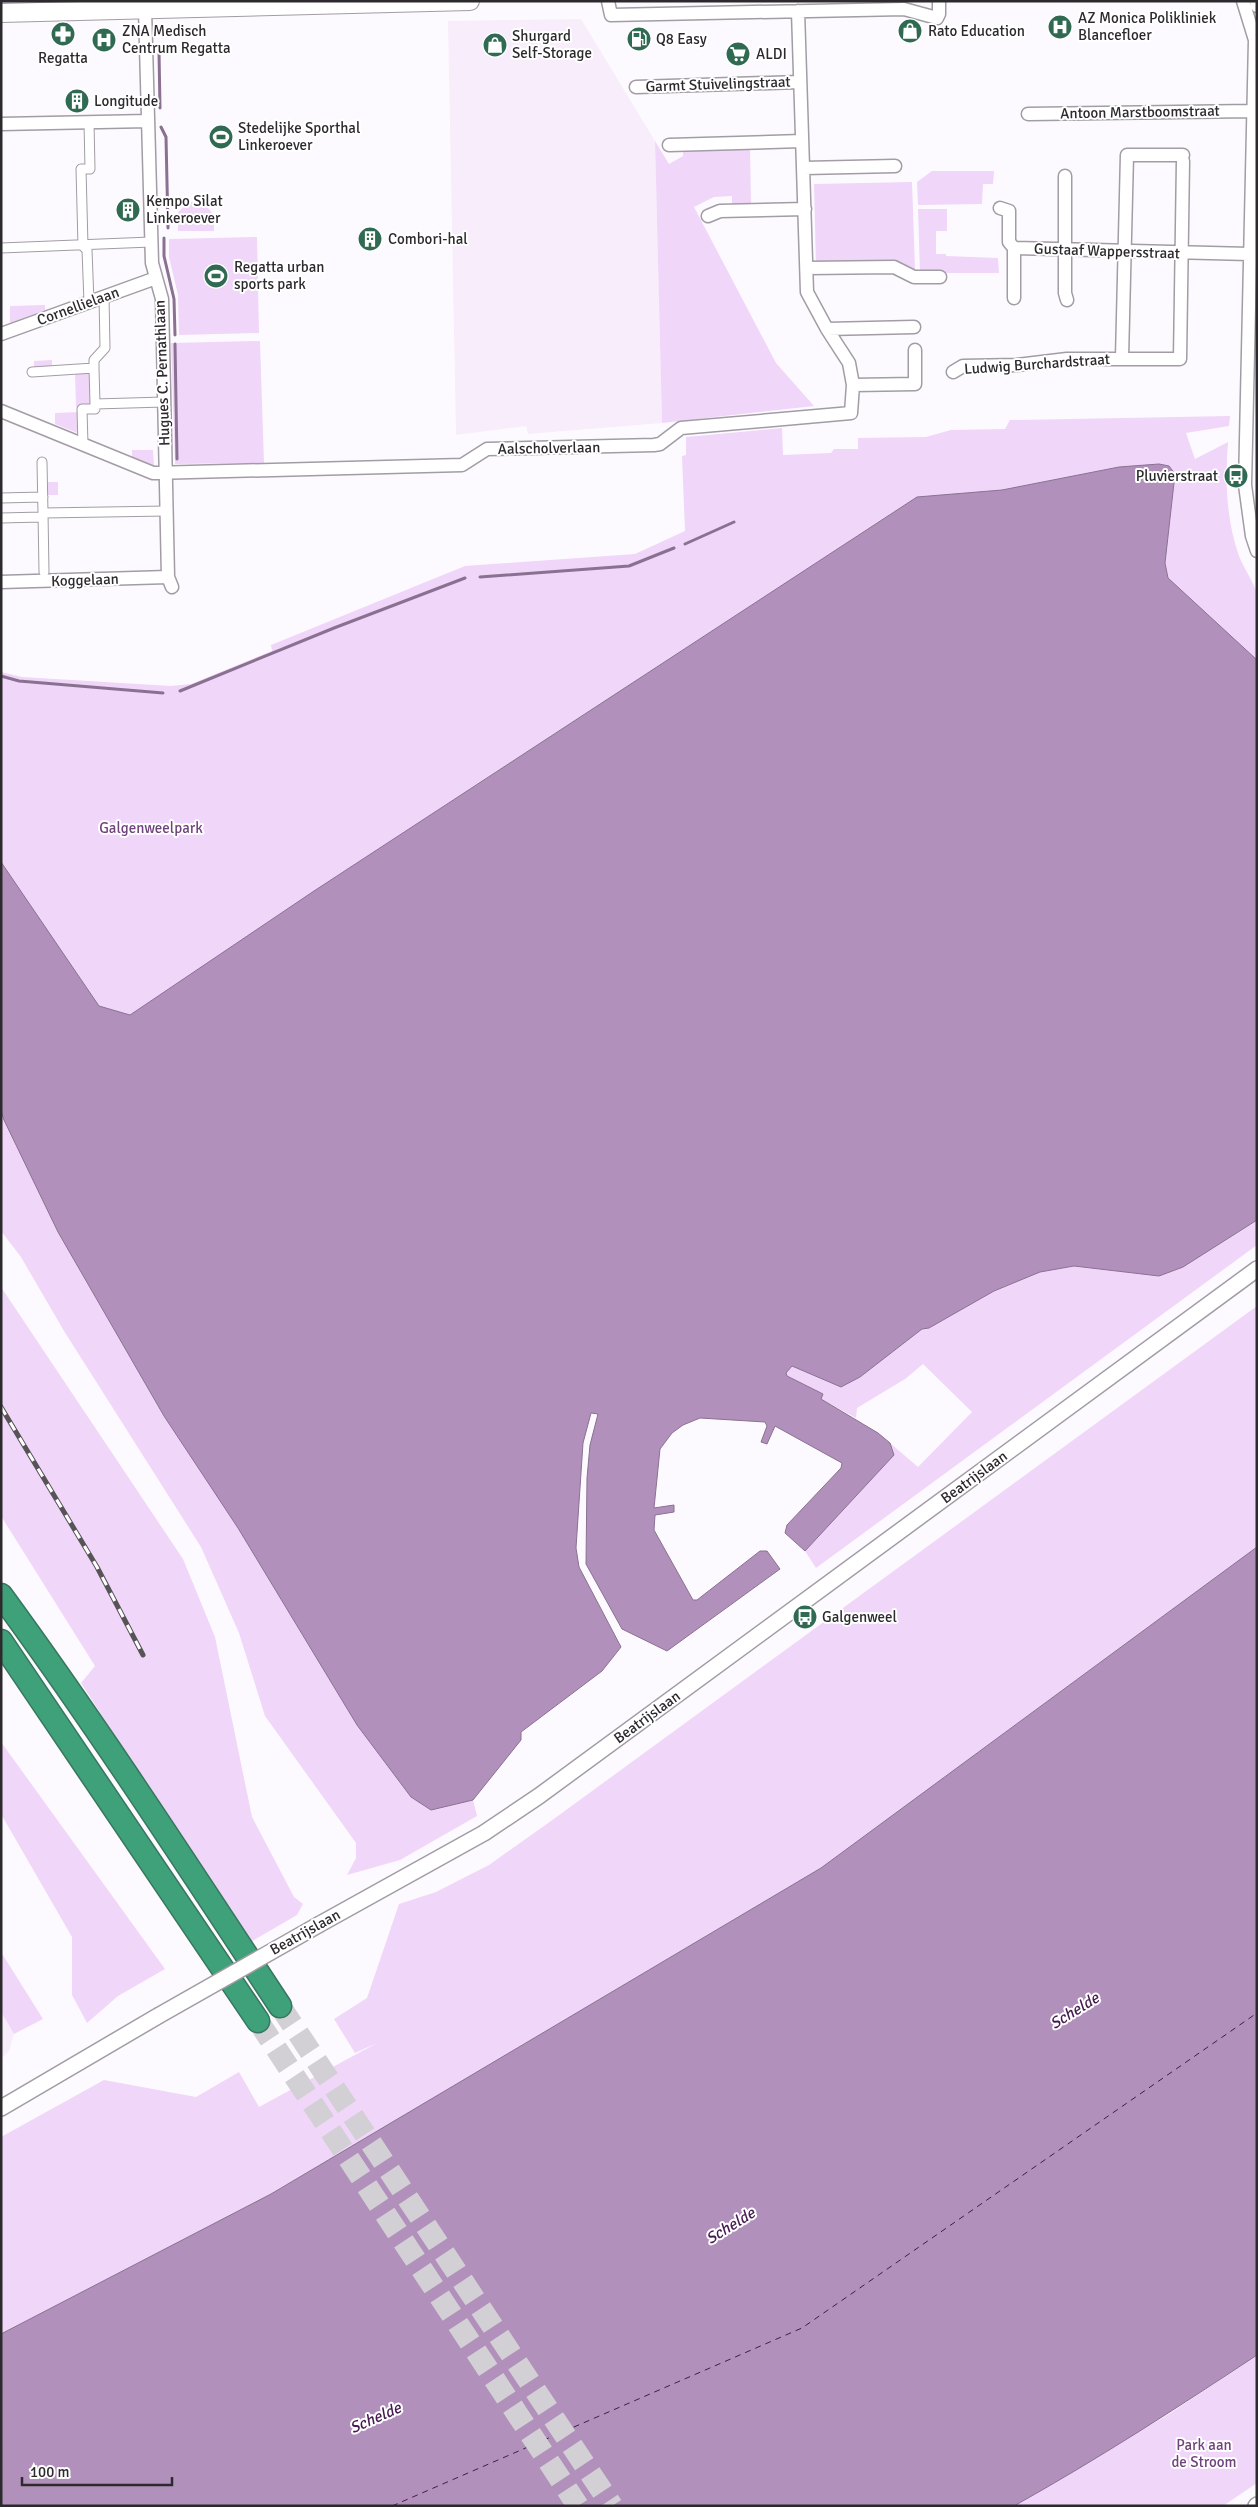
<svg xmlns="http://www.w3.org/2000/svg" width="1258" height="2507" font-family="Signika,sans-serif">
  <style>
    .built { fill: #f8edfb }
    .green { fill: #f0d6f8 }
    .water { fill: #b290bc; stroke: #8a7191 }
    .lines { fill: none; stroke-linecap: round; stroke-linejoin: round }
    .stream { stroke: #8a7191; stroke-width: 3 }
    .ferry { stroke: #451a50; stroke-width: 1; stroke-dasharray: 6 5; stroke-linecap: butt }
    .motorway-tunnel { stroke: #d3d0d5; stroke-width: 22; stroke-dasharray: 22 11; stroke-linecap: butt }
    .pedestrian-casing { stroke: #a29ca4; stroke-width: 11 }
    .minor-casing { stroke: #a29ca4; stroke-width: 15 }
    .tertiary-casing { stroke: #a29ca4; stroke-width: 18 }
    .secondary-casing { stroke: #a29ca4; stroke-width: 20 }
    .motorway-casing { stroke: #38775f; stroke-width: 25 }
    .pedestrian { stroke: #fff; stroke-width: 9 }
    .minor { stroke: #fff; stroke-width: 12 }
    .tertiary { stroke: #fff; stroke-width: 15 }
    .secondary { stroke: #fff; stroke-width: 18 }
    .motorway { stroke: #3ea17a; stroke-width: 22 }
    .rail-casing { stroke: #565457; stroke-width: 5 }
    .rail { stroke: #fff; stroke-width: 3; stroke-dasharray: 9; stroke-linecap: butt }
    .tertiary-bridge-casing { stroke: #a29ca4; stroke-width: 18; stroke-linecap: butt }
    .tertiary-bridge { stroke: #fff; stroke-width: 15 }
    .labels { text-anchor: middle; stroke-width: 4; stroke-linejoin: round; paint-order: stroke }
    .poi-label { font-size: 15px; fill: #2c2a2d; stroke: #fff; text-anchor: start }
    .street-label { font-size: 15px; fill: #2c2a2d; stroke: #fff }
    .park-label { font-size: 15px; fill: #6f437c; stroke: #fff }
    .water-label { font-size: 16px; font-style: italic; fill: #451a50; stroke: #fff }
  </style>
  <rect width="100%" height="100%" fill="#fdfaff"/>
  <!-- built -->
  <path class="built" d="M 581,19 L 655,141 L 662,423 L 528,434 L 526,426 L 456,435 L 448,21 Z
    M 1,2012 L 14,2034 L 9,2051 L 1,2059 Z"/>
  <!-- green -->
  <path class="green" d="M 1,1 L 117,1 L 1,7 Z
    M 655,141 L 669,164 L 683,156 L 683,147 L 750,146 L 751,203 L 732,204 L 732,196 L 714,197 L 694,207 L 776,363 L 814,406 L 662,423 Z
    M 932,171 L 994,171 L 993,184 L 983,184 L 982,204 L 918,205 L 917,182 Z
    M 912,182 L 915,269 L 816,266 L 814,184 Z
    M 189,202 L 203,202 L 214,215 L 214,231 L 178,231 L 178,212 Z
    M 918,209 L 947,209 L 947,231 L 936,231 L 936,254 L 946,254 L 946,256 L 998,258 L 999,273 L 920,273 Z
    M 257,237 L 259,333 L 179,335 L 178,295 L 169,257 L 169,239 Z
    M 45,305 L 45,310 L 10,323 L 10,306 Z
    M 260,341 L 264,463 L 175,464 L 171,343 Z
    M 52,360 L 52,370 L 34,370 L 34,361 Z
    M 91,371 L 92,406 L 76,407 L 75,372 Z
    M 80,412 L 80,434 L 55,424 L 55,413 Z
    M 1230,416 L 1229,426 L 1186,433 L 1195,459 L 1228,442 C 1225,480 1226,519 1239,556 C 1244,569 1254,582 1257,594 C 1258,615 1257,639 1257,660 L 1168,579 L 1165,563 L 1175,474 L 1159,464 L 1119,467 L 1002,490 L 917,497 L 314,891 L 130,1015 L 99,1006 L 1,862 L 1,672 L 22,677 L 171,686 L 191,684 L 272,651 L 271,645 L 465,566 L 635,554 L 685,531 L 682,456 L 686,455 L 686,437 L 782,428 L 783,455 L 831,453 L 834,449 L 858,449 L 858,438 L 926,437 L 951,430 L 1005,429 L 1010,420 Z
    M 132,450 L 153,450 L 154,466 L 132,459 Z
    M 46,482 L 58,482 L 58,495 L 46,495 Z
    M 1,1111 L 58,1232 L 164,1416 L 238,1528 L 357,1725 L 411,1797 L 431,1810 L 473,1800 L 477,1816 L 400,1860 L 347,1875 L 356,1858 L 356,1843 L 265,1716 L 239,1633 L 201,1547 L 64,1331 L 21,1257 L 1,1231 Z
    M 1257,1220 L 1257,1245 L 816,1568 L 805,1551 L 894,1455 L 890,1443 L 918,1467 L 972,1412 L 923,1364 L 905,1379 L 857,1408 L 856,1418 L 821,1399 L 823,1394 L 787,1376 L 786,1373 L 792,1366 L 841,1387 L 860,1377 L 922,1329 L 929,1328 L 994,1291 L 1040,1272 L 1074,1266 L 1159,1276 L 1183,1267 Z
    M 1,1287 L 183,1559 L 215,1637 L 252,1817 L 294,1897 L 303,1904 L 297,1915 L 249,1943 L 81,1683 L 95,1666 L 1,1516 Z
    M 1257,1306 L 1257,1547 L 821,1868 L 271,2194 L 1,2334 L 1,2137 L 104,2080 L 196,2097 L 239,2072 L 259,2107 L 377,2043 L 355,2053 L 334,2019 L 367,1998 L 399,1904 L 436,1892 L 489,1865 L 551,1821 Z
    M 1,1742 L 165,1969 L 118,1996 L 87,2023 L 72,1995 L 72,1937 L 1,1814 Z
    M 1,1952 L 43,2019 L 14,2034 L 1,2012 Z
    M 1257,2355 L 1257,2483 L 1223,2506 L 1013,2506 L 1169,2414 Z"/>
  <!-- water -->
  <path class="water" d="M 1159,464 L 1169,466 L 1175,474 L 1165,563 L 1168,578 L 1257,660 L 1257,1220 L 1183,1267 L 1159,1276 L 1074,1266 L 1040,1272 L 994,1291 L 929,1328 L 922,1329 L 860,1377 L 841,1387 L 792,1366 L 786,1373 L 787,1376 L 823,1394 L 821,1399 L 878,1433 L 890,1443 L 894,1455 L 805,1551 L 785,1533 L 787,1525 L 841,1468 L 842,1463 L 775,1426 L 767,1444 L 761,1442 L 767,1426 L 765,1422 L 700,1418 L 683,1425 L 672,1433 L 660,1449 L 654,1508 L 674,1505 L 674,1512 L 655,1515 L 654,1530 L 693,1600 L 697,1600 L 760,1551 L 767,1551 L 780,1569 L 667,1651 L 622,1629 L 586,1564 L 587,1478 L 590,1445 L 598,1414 L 591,1413 L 583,1443 L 576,1548 L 579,1567 L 621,1647 L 602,1671 L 521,1732 L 521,1740 L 473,1800 L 431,1810 L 411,1797 L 357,1725 L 238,1528 L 164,1416 L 58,1232 L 4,1120 L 1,1111 L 1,862 L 99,1006 L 130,1015 L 314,891 L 917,497 L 1002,490 L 1119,467 Z
    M 1257,1547 L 1257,2355 C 1177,2408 1098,2459 1014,2506 L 1,2506 L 1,2334 L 271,2194 L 821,1868 Z"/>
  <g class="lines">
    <!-- stream -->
    <path class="stream" d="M 159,52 L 160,108
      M 161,127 L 166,137 L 168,228
      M 164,238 L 164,256 L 174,299 L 175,335
      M 175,344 L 177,459
      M 685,544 L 734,522
      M 480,577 L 629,566 L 674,548
      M 1,676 L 19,681 L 163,693
      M 180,691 L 334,628 L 465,578"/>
    <!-- ferry -->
    <path class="ferry" d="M 392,2506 L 802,2328 L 1257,2013"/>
    <!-- motorway-tunnel -->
    <path class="motorway-tunnel" d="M 280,2006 L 612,2506
      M 258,2021 L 578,2506"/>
    <defs>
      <path id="pedestrian" d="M 83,246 L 81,169 L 90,169 L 89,122
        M 83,246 L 87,250 L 89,302
        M 1,248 L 151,242
        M 94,368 L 95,404 L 164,402
        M 32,372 L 94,368 L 94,360 L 105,348 L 104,296
        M 83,445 L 82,409 L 95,409 L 95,404
        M 42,462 L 43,513 L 167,511
        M 1,498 L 43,497
        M 43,513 L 44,572
        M 1,518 L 42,517"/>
      <path id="minor" d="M 147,1 L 145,9 L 152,263 L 162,299 L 168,577 L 172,587
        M 608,1 L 611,15 L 904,9 L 937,18 L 939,14 L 939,1
        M 1243,1 L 1255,40
        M 1256,1 L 1257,6
        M 798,11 L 807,292 L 827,329 L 849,363 L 853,385 L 915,384 L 915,350
        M 1257,34 L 1255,40 L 1245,485 L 1252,536 L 1257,551
        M 636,87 L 800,82
        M 1028,114 L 1253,111
        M 1,124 L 148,121
        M 669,145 L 802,141
        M 804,168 L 895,166
        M 1065,176 L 1065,293 L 1067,300
        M 1000,208 L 1009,211 L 1009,242 L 1014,248 L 1249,254
        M 708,216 L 720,211 L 805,209
        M 1014,248 L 1014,298
        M 807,268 L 894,267 L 914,277 L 940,277
        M 827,329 L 914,327
        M 1,334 L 156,278
        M 1122,358 L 1127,155 L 1183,155
        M 953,372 L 963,366 L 1017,365 L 1067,359 L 1180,359 L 1183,161
        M 1,411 L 153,473 L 462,465 L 487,449 L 654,445 L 660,444 L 681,428 L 851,413 L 853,385
        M 1,582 L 168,577"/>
      <path id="tertiary" d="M 320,1924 L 484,1833 L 539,1796 L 1257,1269
        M 1,2108 L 158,2016
        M 1256,2506 L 1257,2505"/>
      <path id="secondary" d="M 1,13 L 470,1"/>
      <path id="motorway" d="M 1,1595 C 99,1729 189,1868 280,2006
        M 1,1641 L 258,2021"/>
    </defs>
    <!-- pedestrian casing -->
    <use href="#pedestrian" class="pedestrian-casing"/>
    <!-- minor casing -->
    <use href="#minor" class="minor-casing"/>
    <!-- tertiary casing -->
    <use href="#tertiary" class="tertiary-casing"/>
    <!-- secondary casing -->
    <use href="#secondary" class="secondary-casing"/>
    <!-- motorway casing -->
    <use href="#motorway" class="motorway-casing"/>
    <!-- pedestrian -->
    <use href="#pedestrian" class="pedestrian"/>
    <!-- minor -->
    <use href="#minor" class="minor"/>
    <!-- tertiary -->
    <use href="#tertiary" class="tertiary"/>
    <!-- secondary -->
    <use href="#secondary" class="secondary"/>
    <!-- motorway -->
    <use href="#motorway" class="motorway"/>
    <defs>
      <path id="rail" d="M 1,1407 L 97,1567 L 143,1655"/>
    </defs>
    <!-- rail casing -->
    <use href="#rail" class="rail-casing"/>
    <!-- rail -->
    <use href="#rail" class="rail"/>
    <defs>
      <path id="tertiary-bridge" d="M 158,2016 L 320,1924"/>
    </defs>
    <!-- tertiary-bridge casing -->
    <use href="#tertiary-bridge" class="tertiary-bridge-casing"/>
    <!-- tertiary-bridge -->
    <use href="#tertiary-bridge" class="tertiary-bridge"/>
  </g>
  <!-- icons -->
  <defs>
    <symbol id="hospital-disc" viewBox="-11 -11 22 22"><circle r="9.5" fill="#316a52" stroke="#fff"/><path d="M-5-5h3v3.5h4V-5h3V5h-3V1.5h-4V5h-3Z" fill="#fff"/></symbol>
    <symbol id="shop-disc" viewBox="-11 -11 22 22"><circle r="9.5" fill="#316a52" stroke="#fff"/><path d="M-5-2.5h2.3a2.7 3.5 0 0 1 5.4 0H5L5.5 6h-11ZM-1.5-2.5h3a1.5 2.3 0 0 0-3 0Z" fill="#fff"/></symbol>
    <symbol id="pharmacy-disc" viewBox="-11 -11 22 22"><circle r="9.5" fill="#316a52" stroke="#fff"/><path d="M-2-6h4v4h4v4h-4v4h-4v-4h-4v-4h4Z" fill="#fff"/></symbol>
    <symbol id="fuel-disc" viewBox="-11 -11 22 22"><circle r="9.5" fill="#316a52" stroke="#fff"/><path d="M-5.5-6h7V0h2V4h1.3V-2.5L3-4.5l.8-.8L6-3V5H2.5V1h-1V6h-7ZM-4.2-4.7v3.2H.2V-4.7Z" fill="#fff"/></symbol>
    <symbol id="supermarket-disc" viewBox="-11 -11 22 22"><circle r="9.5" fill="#316a52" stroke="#fff"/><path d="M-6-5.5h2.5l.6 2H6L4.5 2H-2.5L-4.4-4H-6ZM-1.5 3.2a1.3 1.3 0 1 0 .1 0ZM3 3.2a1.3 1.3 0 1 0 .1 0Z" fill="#fff"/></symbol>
    <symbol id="building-disc" viewBox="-11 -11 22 22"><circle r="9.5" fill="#316a52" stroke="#fff"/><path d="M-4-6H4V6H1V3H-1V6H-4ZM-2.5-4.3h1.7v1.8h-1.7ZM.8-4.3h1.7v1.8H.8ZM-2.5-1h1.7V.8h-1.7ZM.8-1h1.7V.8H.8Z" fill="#fff"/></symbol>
    <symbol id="stadium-disc" viewBox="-11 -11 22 22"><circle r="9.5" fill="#316a52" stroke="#fff"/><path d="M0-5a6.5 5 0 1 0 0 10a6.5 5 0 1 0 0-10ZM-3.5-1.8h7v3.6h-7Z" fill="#fff"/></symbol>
    <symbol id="bus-disc" viewBox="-11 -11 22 22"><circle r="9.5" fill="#316a52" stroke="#fff"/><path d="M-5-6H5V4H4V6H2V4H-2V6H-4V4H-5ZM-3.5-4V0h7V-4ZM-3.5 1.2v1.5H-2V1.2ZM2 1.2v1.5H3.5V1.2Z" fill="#fff"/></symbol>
  </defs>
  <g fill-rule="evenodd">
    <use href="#hospital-disc" x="1046" y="13" width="28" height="28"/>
    <use href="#shop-disc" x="896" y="17" width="28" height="28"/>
    <use href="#pharmacy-disc" x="49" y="20" width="28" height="28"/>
    <use href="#fuel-disc" x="625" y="25" width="28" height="28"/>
    <use href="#hospital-disc" x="90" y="26" width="28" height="28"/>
    <use href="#shop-disc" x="481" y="31" width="28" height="28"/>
    <use href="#supermarket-disc" x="724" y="40" width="28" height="28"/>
    <use href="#building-disc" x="63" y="87" width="28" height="28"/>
    <use href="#stadium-disc" x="207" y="123" width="28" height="28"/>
    <use href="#building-disc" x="114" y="196" width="28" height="28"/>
    <use href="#building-disc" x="356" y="225" width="28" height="28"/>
    <use href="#stadium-disc" x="202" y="262" width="28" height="28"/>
    <use href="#bus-disc" x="1222" y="462" width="28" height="28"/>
    <use href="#bus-disc" x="791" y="1603" width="28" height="28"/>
  </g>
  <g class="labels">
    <!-- poi labels -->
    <g class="poi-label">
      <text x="1078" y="23">AZ Monica Polikliniek<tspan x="1078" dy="17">Blancefloer</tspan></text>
      <text x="122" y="36">ZNA Medisch<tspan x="122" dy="17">Centrum Regatta</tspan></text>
      <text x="928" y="36">Rato Education</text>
      <text x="512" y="41">Shurgard<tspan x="512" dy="17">Self-Storage</tspan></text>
      <text x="656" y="44">Q8 Easy</text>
      <text x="756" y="59">ALDI</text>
      <text x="63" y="63" text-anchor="middle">Regatta</text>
      <text x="94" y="106">Longitude</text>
      <text x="238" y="133">Stedelijke Sporthal<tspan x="238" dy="17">Linkeroever</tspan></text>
      <text x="146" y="206">Kempo Silat<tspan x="146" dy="17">Linkeroever</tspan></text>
      <text x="388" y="244">Combori-hal</text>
      <text x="234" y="272">Regatta urban<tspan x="234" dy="17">sports park</tspan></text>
      <text x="1218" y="481" text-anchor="end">Pluvierstraat</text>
      <text x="822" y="1622">Galgenweel</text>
    </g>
    <!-- street labels -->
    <g class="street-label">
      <text transform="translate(718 84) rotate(-2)" y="5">Garmt Stuivelingstraat</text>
      <text transform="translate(1140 112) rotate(-1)" y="5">Antoon Marstboomstraat</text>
      <text transform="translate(1107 251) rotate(2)" y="5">Gustaaf Wappersstraat</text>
      <text transform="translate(78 306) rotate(-20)" y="5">Cornellielaan</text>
      <text transform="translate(1037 364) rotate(-4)" y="5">Ludwig Burchardstraat</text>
      <text transform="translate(162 373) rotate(-92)" y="5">Hugues C. Pernathlaan</text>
      <text transform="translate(549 448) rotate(-1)" y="5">Aalscholverlaan</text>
      <text transform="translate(85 580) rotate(-2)" y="5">Koggelaan</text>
      <text transform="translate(974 1477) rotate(-36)" y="5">Beatrijslaan</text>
      <text transform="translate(647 1717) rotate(-36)" y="5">Beatrijslaan</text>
      <text transform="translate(305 1932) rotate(-29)" y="5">Beatrijslaan</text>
    </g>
    <!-- park labels -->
    <g class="park-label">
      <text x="151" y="833">Galgenweelpark</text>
      <text x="1204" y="2450">Park aan<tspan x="1204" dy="17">de Stroom</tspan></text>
    </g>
    <!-- water labels -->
    <g class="water-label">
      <text transform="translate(1074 2010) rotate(-32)" y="6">Schelde</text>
      <text transform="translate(730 2225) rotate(-32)" y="6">Schelde</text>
      <text transform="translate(375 2417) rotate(-24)" y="6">Schelde</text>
    </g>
  </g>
  <!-- border -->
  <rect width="1258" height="2507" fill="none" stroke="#2c2a2d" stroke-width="5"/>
  <!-- scale -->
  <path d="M22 2477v8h150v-8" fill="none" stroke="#2c2a2d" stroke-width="2.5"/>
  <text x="30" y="2477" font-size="15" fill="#2c2a2d" stroke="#ffffff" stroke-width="4" paint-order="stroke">100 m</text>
</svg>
